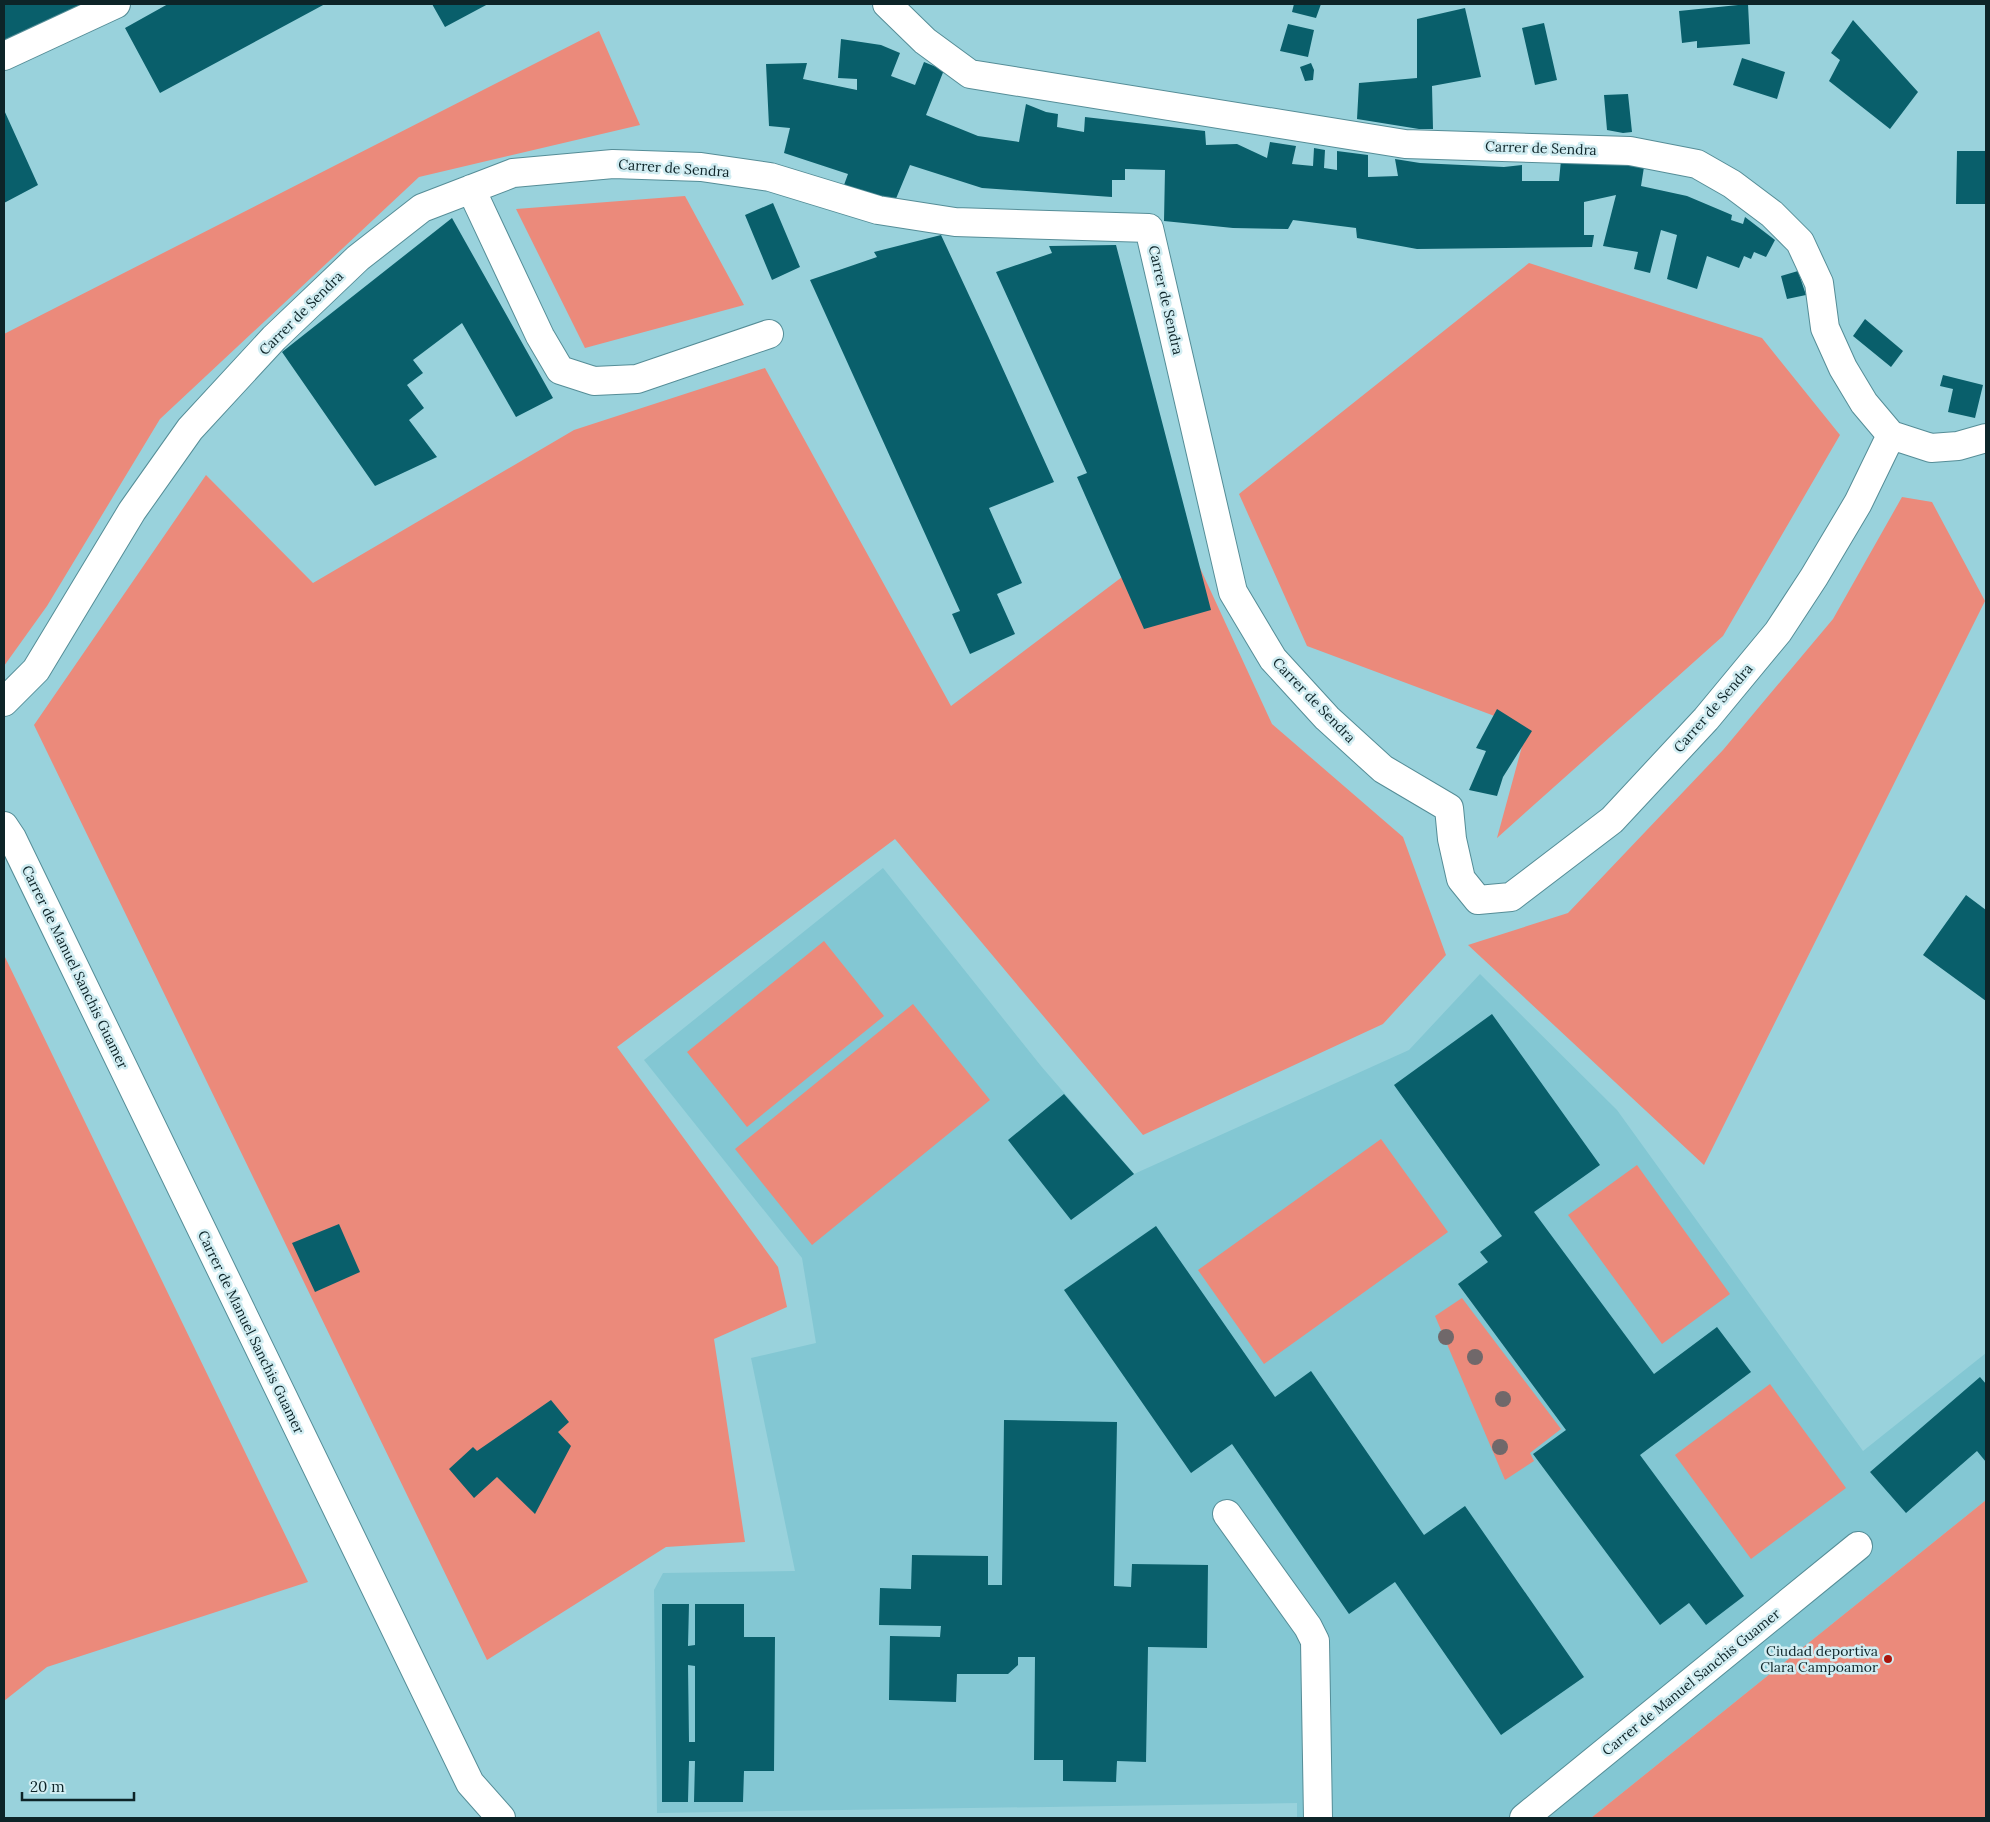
<svg xmlns="http://www.w3.org/2000/svg" width="1990" height="1822" font-family="Lora,serif">
  <style>
    .built { fill: #83c7d3 }
    .green { fill: #eb8a7b }
    .building { fill: #095f6b; fill-rule: evenodd }
    .lines { fill: none; stroke-linecap: round; stroke-linejoin: round }
    .minor-casing { stroke: #558d97; stroke-width: 30 }
    .minor { stroke: #fff; stroke-width: 28 }
    .tree { fill: #70686a }
    .poi-dot { fill: #a9160e; stroke: #d1edf2; stroke-width: 2 }
    .labels { text-anchor: middle; stroke-width: 5; stroke-linejoin: round; paint-order: stroke }
    .street-label { font-size: 14px; fill: #0d2428; stroke: #d1edf2 }
    .poi-label { font-size: 14px; fill: #0d2428; stroke: #d1edf2; text-anchor: end }
  </style>
  <rect width="100%" height="100%" fill="#99d2dc"/>
  <!-- built -->
  <path class="built" d="M 883,868 L 1041,1066 L 1134,1174 L 1409,1050 L 1480,974 L 1617,1110 L 1863,1451 L 1986,1353 L 1986,1500 L 1591,1818 L 1297,1818 L 1297,1803 L 657,1813 L 654,1590 L 663,1573 L 795,1571 L 751,1358 L 816,1343 L 802,1258 L 644,1060 Z"/>
  <!-- green -->
  <path class="green" d="M 599,31 L 640,125 L 419,177 L 160,419 L 47,606 L 4,666 L 4,334 Z
    M 685,196 L 744,305 L 585,348 L 516,209 Z
    M 1529,263 L 1762,338 L 1840,435 L 1723,636 L 1497,838 L 1527,728 L 1307,646 L 1239,494 Z
    M 765,368 L 951,706 L 1183,531 L 1272,724 L 1403,837 L 1446,955 L 1383,1024 L 1143,1135 L 895,839 L 617,1047 L 778,1267 L 787,1307 L 714,1339 L 745,1542 L 666,1547 L 487,1660 L 34,725 L 206,475 L 313,583 L 574,430 Z
    M 1902,497 L 1932,502 L 1985,601 L 1704,1165 L 1468,945 L 1568,913 L 1723,750 L 1833,619 Z
    M 824,941 L 884,1016 L 747,1127 L 687,1052 Z
    M 4,955 L 308,1582 L 47,1667 L 4,1701 Z
    M 913,1004 L 990,1100 L 812,1245 L 735,1149 Z
    M 1381,1139 L 1448,1232 L 1264,1364 L 1198,1270 Z
    M 1637,1165 L 1730,1294 L 1662,1344 L 1568,1215 Z
    M 1462,1298 L 1561,1429 L 1530,1453 L 1534,1461 L 1505,1480 L 1435,1316 Z
    M 1770,1384 L 1846,1488 L 1751,1559 L 1675,1455 Z
    M 1986,1500 L 1986,1818 L 1591,1818 Z"/>
  <!-- building -->
  <path class="building" d="M 4,4 L 83,4 L 4,42 Z
    M 168,4 L 325,4 L 160,93 L 125,28 Z
    M 432,4 L 488,4 L 445,27 Z
    M 1294,4 L 1321,4 L 1316,18 L 1292,12 Z
    M 1748,4 L 1750,44 L 1697,48 L 1697,41 L 1682,43 L 1679,11 Z
    M 1465,8 L 1481,77 L 1432,86 L 1433,129 L 1419,129 L 1357,119 L 1359,83 L 1417,78 L 1417,19 Z
    M 1853,20 L 1918,92 L 1890,129 L 1829,81 L 1840,60 L 1831,53 Z
    M 1544,23 L 1557,80 L 1535,85 L 1522,28 Z
    M 1288,24 L 1314,30 L 1308,57 L 1280,51 Z
    M 841,39 L 881,45 L 900,53 L 891,76 L 915,85 L 924,62 L 944,70 L 926,115 L 978,136 L 1019,142 L 1026,104 L 1046,112 L 1058,114 L 1057,127 L 1084,132 L 1085,117 L 1205,131 L 1206,145 L 1237,144 L 1267,158 L 1270,142 L 1296,146 L 1292,164 L 1313,166 L 1314,148 L 1325,150 L 1324,168 L 1337,170 L 1337,151 L 1368,155 L 1368,177 L 1398,176 L 1395,159 L 1420,163 L 1504,167 L 1522,165 L 1522,181 L 1559,181 L 1561,160 L 1623,163 L 1644,167 L 1641,186 L 1687,196 L 1732,215 L 1731,220 L 1743,224 L 1745,217 L 1775,240 L 1766,257 L 1754,252 L 1751,259 L 1744,256 L 1739,268 L 1707,256 L 1697,289 L 1667,279 L 1677,235 L 1661,230 L 1650,273 L 1634,269 L 1638,252 L 1603,246 L 1616,195 L 1584,202 L 1584,235 L 1594,235 L 1592,247 L 1417,249 L 1357,238 L 1356,228 L 1293,220 L 1288,229 L 1233,228 L 1164,221 L 1165,170 L 1125,169 L 1125,180 L 1112,180 L 1112,197 L 982,188 L 910,165 L 895,201 L 849,188 L 844,185 L 848,174 L 784,153 L 790,128 L 769,126 L 766,64 L 807,63 L 803,79 L 857,90 L 857,79 L 838,78 Z
    M 1742,58 L 1785,72 L 1777,99 L 1733,85 Z
    M 1311,63 L 1314,70 L 1313,80 L 1305,81 L 1300,67 Z
    M 1628,94 L 1632,132 L 1623,133 L 1607,130 L 1604,95 Z
    M 4,110 L 38,185 L 4,203 Z
    M 1957,151 L 1986,151 L 1986,204 L 1956,204 Z
    M 773,203 L 800,267 L 772,280 L 745,215 Z
    M 452,218 L 553,398 L 516,417 L 462,323 L 413,360 L 423,373 L 407,385 L 424,408 L 409,420 L 437,457 L 375,486 L 282,352 Z
    M 941,235 L 988,336 L 1054,482 L 989,508 L 1022,583 L 997,594 L 1015,634 L 970,654 L 952,614 L 960,611 L 810,280 L 877,257 L 874,252 Z
    M 1116,245 L 1211,610 L 1144,629 L 1077,477 L 1087,473 L 996,272 L 1052,253 L 1049,246 Z
    M 1798,271 L 1806,295 L 1787,299 L 1781,276 Z
    M 1865,319 L 1903,351 L 1891,367 L 1853,336 Z
    M 1943,375 L 1983,385 L 1975,418 L 1948,412 L 1953,389 L 1940,386 Z
    M 1497,709 L 1532,731 L 1503,777 L 1497,796 L 1469,790 L 1486,751 L 1476,748 Z
    M 1966,895 L 1986,910 L 1986,1001 L 1923,955 Z
    M 1492,1014 L 1600,1165 L 1534,1212 L 1654,1374 L 1717,1327 L 1751,1372 L 1640,1455 L 1744,1596 L 1706,1625 L 1689,1603 L 1660,1625 L 1533,1454 L 1566,1430 L 1458,1284 L 1488,1262 L 1480,1252 L 1502,1236 L 1394,1085 Z
    M 1064,1094 L 1134,1174 L 1071,1220 L 1008,1140 Z
    M 339,1224 L 360,1272 L 315,1292 L 292,1243 Z
    M 1156,1226 L 1275,1397 L 1311,1371 L 1424,1535 L 1465,1506 L 1584,1677 L 1501,1735 L 1395,1582 L 1349,1614 L 1232,1444 L 1191,1473 L 1064,1290 Z
    M 1980,1377 L 1986,1384 L 1986,1462 L 1977,1451 L 1906,1513 L 1870,1472 Z
    M 551,1400 L 569,1422 L 558,1432 L 571,1446 L 535,1514 L 497,1477 L 474,1498 L 449,1469 L 473,1447 L 477,1451 Z
    M 1004,1420 L 1117,1422 L 1114,1586 L 1131,1587 L 1132,1564 L 1208,1565 L 1207,1648 L 1148,1647 L 1146,1762 L 1117,1761 L 1116,1782 L 1063,1781 L 1063,1760 L 1034,1760 L 1035,1657 L 1018,1657 L 1018,1665 L 1008,1674 L 957,1674 L 956,1702 L 889,1700 L 890,1636 L 940,1637 L 941,1626 L 879,1625 L 880,1588 L 911,1589 L 912,1555 L 988,1556 L 988,1585 L 1002,1585 Z
    M 662,1604 L 689,1604 L 688,1646 L 695,1645 L 695,1604 L 744,1604 L 744,1637 L 775,1637 L 774,1771 L 744,1771 L 743,1802 L 694,1802 L 695,1761 L 689,1761 L 688,1802 L 662,1802 ZM 688,1665 L 695,1666 L 695,1742 L 689,1742 Z"/>
  <g class="lines">
    <defs>
      <path id="minor" d="M 887,4 L 925,41 L 970,74 L 1405,144 L 1630,151 L 1697,164 L 1732,184 L 1772,214 L 1800,242 L 1819,283 L 1825,328 L 1843,368 L 1864,403 L 1891,435 L 1931,448 L 1958,446 L 1986,438
        M 4,56 L 116,4
        M 471,189 L 540,336 L 560,370 L 594,381 L 637,379 L 769,334
        M 4,702 L 36,670 L 132,511 L 190,429 L 274,338 L 358,258 L 422,208 L 513,173 L 613,164 L 701,167 L 770,177 L 878,210 L 955,222 L 1149,228 L 1233,592 L 1273,659 L 1327,718 L 1383,769 L 1449,808 L 1452,839 L 1461,879 L 1478,900 L 1511,897 L 1612,820 L 1706,719 L 1778,632 L 1814,577 L 1858,503 L 1891,435
        M 4,826 L 12,838 L 470,1783 L 501,1818
        M 1227,1514 L 1308,1627 L 1315,1641 L 1318,1818
        M 1524,1818 L 1858,1546"/>
    </defs>
    <!-- minor casing -->
    <use href="#minor" class="minor-casing"/>
    <!-- minor -->
    <use href="#minor" class="minor"/>
  </g>
  <!-- trees -->
  <g class="tree">
    <circle cx="1446" cy="1337" r="8"/>
    <circle cx="1475" cy="1357" r="8"/>
    <circle cx="1503" cy="1399" r="8"/>
    <circle cx="1500" cy="1447" r="8"/>
  </g>
  <!-- markers -->
  <circle class="poi-dot" cx="1888" cy="1659" r="5"/>
  <g class="labels">
    <!-- street labels -->
    <g class="street-label">
      <text transform="translate(1541 148) rotate(2)" y="5">Carrer de Sendra</text>
      <text transform="translate(674 168) rotate(4)" y="5">Carrer de Sendra</text>
      <text transform="translate(1166 300) rotate(77)" y="5">Carrer de Sendra</text>
      <text transform="translate(301 313) rotate(-45)" y="5">Carrer de Sendra</text>
      <text transform="translate(1314 700) rotate(46)" y="5">Carrer de Sendra</text>
      <text transform="translate(1713 708) rotate(-49)" y="5">Carrer de Sendra</text>
      <text transform="translate(75 967) rotate(64)" y="5">Carrer de Manuel Sanchis Guamer</text>
      <text transform="translate(251 1332) rotate(64)" y="5">Carrer de Manuel Sanchis Guamer</text>
      <text transform="translate(1691 1682) rotate(-39)" y="5">Carrer de Manuel Sanchis Guamer</text>
    </g>
    <!-- poi labels -->
    <g class="poi-label">
      <text x="1878" y="1656">Ciudad deportiva<tspan x="1878" dy="16">Clara Campoamor</tspan></text>
    </g>
  </g>
  <!-- border -->
  <rect width="1990" height="1822" fill="none" stroke="#0d2428" stroke-width="10"/>
  <!-- scale -->
  <path d="M22 1792v8h112v-8" fill="none" stroke="#0d2428" stroke-width="2.5"/>
  <text x="30" y="1792" font-size="15" fill="#0d2428" stroke="#d1edf2" stroke-width="4" paint-order="stroke">20 m</text>
</svg>
